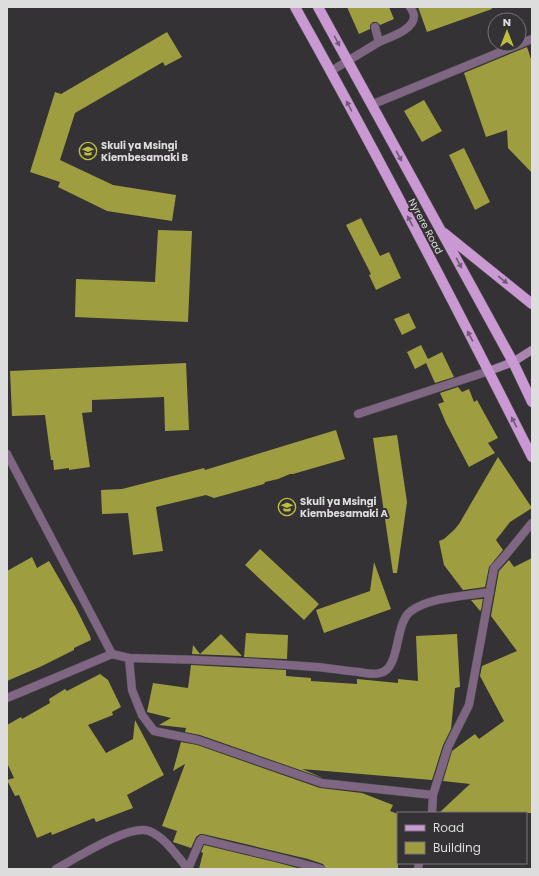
<svg xmlns="http://www.w3.org/2000/svg" width="539" height="876" font-family="Poppins,sans-serif">
  <style>
    .building { fill: #9e9e40 }
    .lines { fill: none; stroke-linecap: round; stroke-linejoin: round }
    .service-casing { stroke: #535153; stroke-width: 9 }
    .minor-casing { stroke: #535153; stroke-width: 9 }
    .secondary-casing { stroke: #535153; stroke-width: 9 }
    .primary-casing { stroke: #535153; stroke-width: 11 }
    .service { stroke: #7f6783; stroke-width: 8 }
    .minor { stroke: #7f6783; stroke-width: 8 }
    .secondary { stroke: #aa83b0; stroke-width: 8 }
    .primary { stroke: #ca98d3; stroke-width: 10 }
    .oneway { fill: #705b74 }
    .labels { text-anchor: middle; stroke-width: 4; stroke-linejoin: round; paint-order: stroke }
    .poi-label { font-size: 10px; font-weight: bold; fill: #deddde; stroke: #343234; text-anchor: start }
    .street-label { font-size: 10px; fill: #deddde; stroke: #343234 }
  </style>
  <rect width="100%" height="100%" fill="#343234"/>
  <!-- building -->
  <path class="building" d="M 347,7 L 389,7 L 394,19 L 380,25 L 377,22 L 373,22 L 370,25 L 370,29 L 359,34 Z
    M 418,7 L 491,7 L 492,9 L 427,32 Z
    M 167,32 L 182,57 L 165,66 L 163,62 L 75,113 L 60,160 L 113,185 L 176,195 L 172,221 L 107,211 L 58,187 L 60,182 L 30,172 L 55,92 L 61,94 Z
    M 527,47 L 532,62 L 532,173 L 508,148 L 507,130 L 486,137 L 464,73 Z
    M 424,100 L 442,131 L 422,142 L 404,111 Z
    M 464,148 L 490,202 L 475,210 L 449,155 Z
    M 361,218 L 380,256 L 389,252 L 401,278 L 376,290 L 369,275 L 371,274 L 346,225 Z
    M 158,230 L 192,231 L 188,322 L 75,317 L 76,279 L 155,282 Z
    M 409,313 L 416,328 L 402,335 L 394,319 Z
    M 421,345 L 428,359 L 442,352 L 454,377 L 435,383 L 426,363 L 415,369 L 407,352 Z
    M 186,363 L 189,430 L 165,431 L 164,397 L 92,400 L 92,412 L 82,413 L 90,467 L 69,470 L 69,468 L 54,470 L 53,460 L 51,460 L 45,415 L 12,416 L 10,371 Z
    M 458,387 L 462,392 L 469,389 L 474,402 L 477,400 L 498,438 L 488,443 L 495,453 L 469,467 L 446,423 L 438,404 L 444,402 L 440,393 Z
    M 336,430 L 345,459 L 293,474 L 290,474 L 278,479 L 265,482 L 264,484 L 214,498 L 206,495 L 156,507 L 163,551 L 133,555 L 128,513 L 102,514 L 101,490 L 122,489 L 204,468 L 205,470 Z
    M 397,435 L 407,502 L 397,573 L 393,573 L 373,438 Z
    M 498,457 L 532,508 L 510,522 L 496,540 L 503,550 L 489,567 L 485,587 L 463,590 L 444,565 L 439,541 L 444,539 L 454,530 L 459,524 Z
    M 260,549 L 319,604 L 304,620 L 245,565 Z
    M 32,557 L 37,568 L 49,561 L 76,608 L 90,636 L 91,640 L 74,648 L 74,650 L 42,666 L 7,681 L 7,571 Z
    M 532,558 L 532,813 L 439,813 L 470,784 L 443,781 L 452,751 L 475,734 L 479,739 L 504,721 L 480,676 L 482,666 L 517,651 L 491,616 L 499,571 L 509,560 L 514,567 Z
    M 374,562 L 391,609 L 324,633 L 316,610 L 370,591 Z
    M 483,599 L 481,610 L 480,611 L 471,600 Z
    M 246,633 L 288,635 L 287,659 L 244,657 Z
    M 221,634 L 242,656 L 192,654 L 193,645 L 200,654 Z
    M 457,634 L 460,687 L 455,688 L 451,729 L 443,745 L 432,780 L 302,769 L 323,778 L 200,735 L 185,732 L 186,728 L 159,725 L 171,718 L 147,712 L 153,683 L 188,688 L 191,665 L 286,670 L 286,676 L 311,678 L 311,681 L 357,684 L 357,679 L 398,683 L 398,679 L 418,681 L 416,636 Z
    M 100,674 L 108,680 L 121,707 L 112,712 L 113,715 L 88,725 L 106,753 L 133,739 L 135,720 L 164,775 L 127,795 L 133,808 L 96,822 L 94,818 L 52,835 L 51,832 L 37,838 L 19,795 L 15,796 L 7,780 L 14,778 L 7,763 L 7,725 L 21,717 L 22,719 L 50,703 L 49,699 L 65,689 L 67,691 Z
    M 181,742 L 197,745 L 320,788 L 362,793 L 393,805 L 390,811 L 398,814 L 398,869 L 326,869 L 323,864 L 308,859 L 203,834 L 200,834 L 196,837 L 191,848 L 173,842 L 177,831 L 162,826 L 185,764 L 173,771 Z
    M 204,845 L 275,862 L 301,869 L 199,869 L 203,853 L 201,852 Z"/>
  <g class="lines">
    <defs>
      <path id="service" d="M 379,42 C 390,37 414,30 414,16 C 414,13 412,10 410,7
        M 331,71 L 379,42 L 375,27
        M 371,105 L 532,39
        M 358,414 L 489,371"/>
      <path id="minor" d="M 7,454 L 112,654
        M 129,658 C 191,659 254,662 316,667 C 331,668 345,671 359,672 C 365,673 373,675 380,673 C 401,669 394,623 411,611 C 430,597 466,596 490,592
        M 7,698 L 112,654 L 129,658 L 132,690 L 142,715 L 154,731 L 198,740 L 322,783 L 433,795 L 448,747 L 469,705 L 494,568 C 508,554 519,538 532,523
        M 432,813 L 433,795
        M 56,869 C 75,859 128,824 149,831 C 165,837 177,856 188,869
        M 188,869 L 200,841 L 202,839 C 242,850 282,857 321,869
        M 418,869 L 419,863"/>
      <path id="secondary" d="M 489,371 L 513,362 L 532,350"/>
      <path id="primary" d="M 295,7 C 378,155 456,306 532,457
        M 318,7 L 513,362 L 532,402
        M 444,233 L 532,304"/>
    </defs>
    <!-- service casing -->
    <use href="#service" class="service-casing"/>
    <!-- minor casing -->
    <use href="#minor" class="minor-casing"/>
    <!-- secondary casing -->
    <use href="#secondary" class="secondary-casing"/>
    <!-- primary casing -->
    <use href="#primary" class="primary-casing"/>
    <!-- service -->
    <use href="#service" class="service"/>
    <!-- minor -->
    <use href="#minor" class="minor"/>
    <!-- secondary -->
    <use href="#secondary" class="secondary"/>
    <!-- primary -->
    <use href="#primary" class="primary"/>
  </g>
  <!-- one-way arrows -->
  <defs><path id="oneway-solid" d="M-6-.8H1V-3.2L6.5 0L1 3.2V.8H-6Z"/></defs>
  <g class="oneway">
    <use href="#oneway-solid" transform="translate(337 41) rotate(62)"/>
    <use href="#oneway-solid" transform="translate(349 106) rotate(-118)"/>
    <use href="#oneway-solid" transform="translate(399 156) rotate(61)"/>
    <use href="#oneway-solid" transform="translate(410 221) rotate(-118)"/>
    <use href="#oneway-solid" transform="translate(459 263) rotate(61)"/>
    <use href="#oneway-solid" transform="translate(503 280) rotate(39)"/>
    <use href="#oneway-solid" transform="translate(470 336) rotate(-118)"/>
    <use href="#oneway-solid" transform="translate(514 422) rotate(-117)"/>
  </g>
  <!-- icons -->
  <defs>
    <symbol id="school-ring" viewBox="-11 -11 22 22"><circle r="9.5" fill="#343234" stroke="#bfbe41" stroke-width="1.5"/><path d="M0-5L7-2L0 1L-7-2ZM-4 1L0 2.5L4 1V4Q0 6-4 4Z" fill="#bfbe41"/></symbol>
  </defs>
  <g fill-rule="evenodd">
    <use href="#school-ring" x="78" y="141" width="20" height="20"/>
    <use href="#school-ring" x="277" y="497" width="20" height="20"/>
  </g>
  <g class="labels">
    <!-- poi labels -->
    <g class="poi-label">
      <text x="101" y="149">Skuli ya Msingi<tspan x="101" dy="12">Kiembesamaki B</tspan></text>
      <text x="300" y="505">Skuli ya Msingi<tspan x="300" dy="12">Kiembesamaki A</tspan></text>
    </g>
    <!-- street labels -->
    <g class="street-label">
      <text transform="translate(426 226) rotate(62)" y="4">Nyrere Road</text>
    </g>
  </g>
  <!-- border -->
  <rect width="539" height="876" fill="none" stroke="#deddde" stroke-width="16"/>
  <!-- legend -->
  <rect x="397" y="812" width="130" height="52" fill="#343234" stroke="#787678"/>
  <rect x="405" y="825" width="20" height="6" fill="#ca98d3" stroke="#787678"/>
  <text x="433" y="832" font-size="12" fill="#deddde">Road</text>
  <rect x="405" y="842" width="20" height="12" fill="#9e9e40" stroke="#787678"/>
  <text x="433" y="852" font-size="12" fill="#deddde">Building</text>
  <!-- north arrow -->
  <g transform="translate(507 32)"><circle r="19" fill="#343234" stroke="#787678"/>
  <path d="M0-3L7 15L0 10L-7 15Z" fill="#bfbe41"/>
  <text y="-6" font-size="11" font-weight="bold" text-anchor="middle" fill="#deddde">N</text>
  </g>
</svg>
